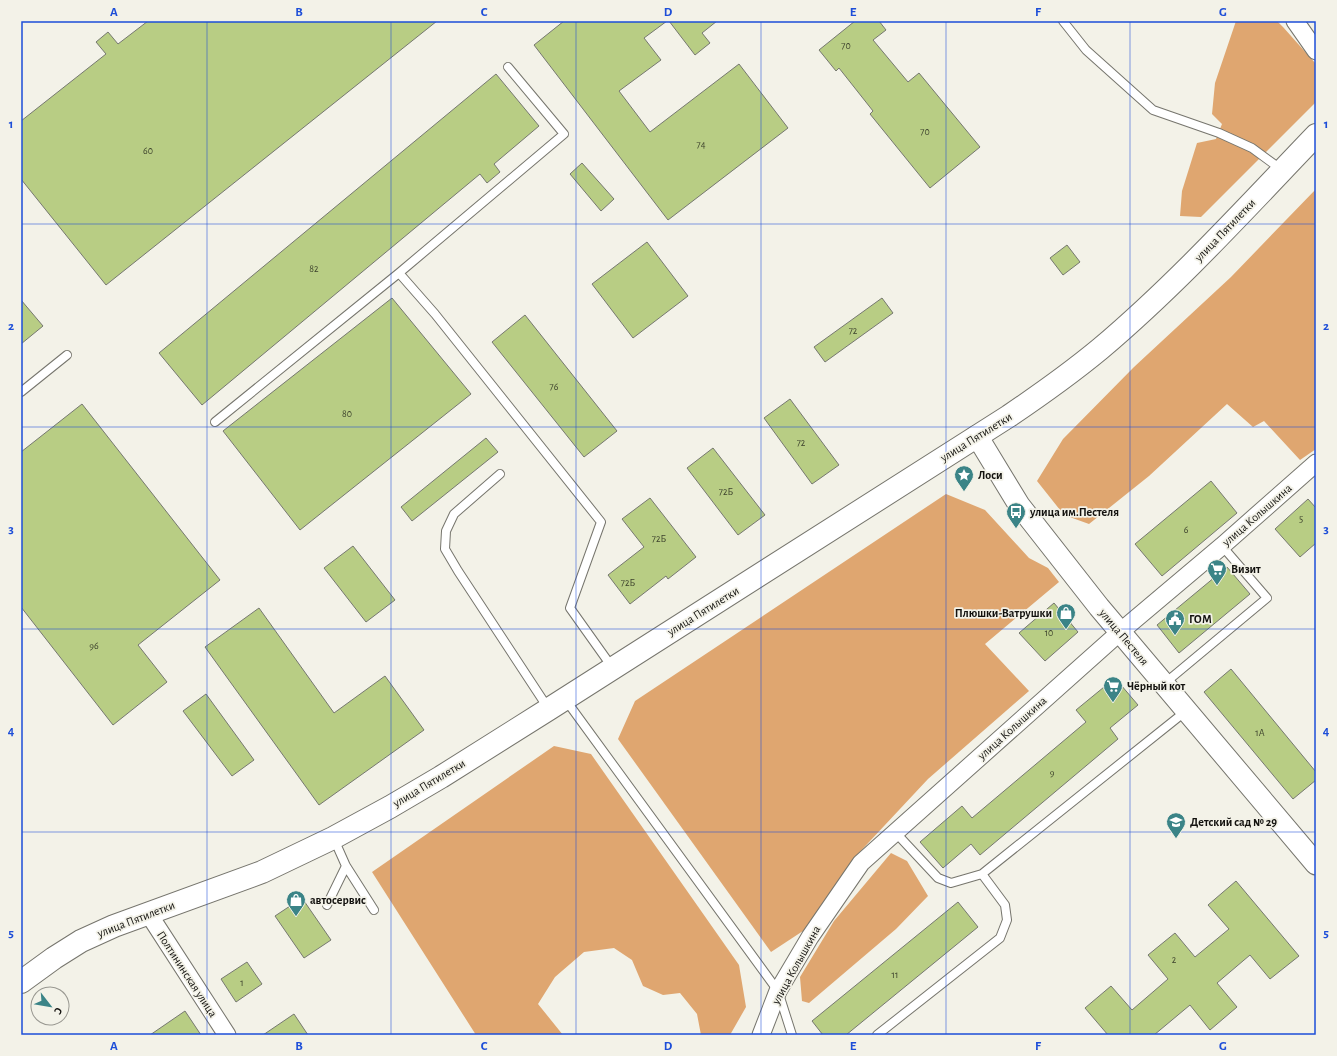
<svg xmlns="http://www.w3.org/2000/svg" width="1337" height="1056" font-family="'Alegreya Sans',sans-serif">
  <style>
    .forest { fill: #dfa670 }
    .building { fill: #b8cd84; stroke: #767870 }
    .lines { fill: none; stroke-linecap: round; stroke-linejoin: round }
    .service-casing { stroke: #76756d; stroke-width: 10 }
    .minor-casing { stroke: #76756d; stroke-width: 19 }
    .tertiary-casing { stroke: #76756d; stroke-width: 23 }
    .secondary-casing { stroke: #76756d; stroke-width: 24 }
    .service { stroke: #fff; stroke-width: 8 }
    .minor { stroke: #fff; stroke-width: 17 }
    .tertiary { stroke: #fff; stroke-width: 21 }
    .secondary { stroke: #fff; stroke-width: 22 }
    .grid { fill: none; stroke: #1d4ed8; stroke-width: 1; stroke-opacity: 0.55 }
    .labels { text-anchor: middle; stroke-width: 3.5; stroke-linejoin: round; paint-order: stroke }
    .number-label { font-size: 10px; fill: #3c412c }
    .street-label { font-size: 12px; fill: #13120f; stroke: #f3f2e8 }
    .poi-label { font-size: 12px; font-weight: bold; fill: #13120f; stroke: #f3f2e8; text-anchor: start }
    .neatline { fill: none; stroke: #1d4ed8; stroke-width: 1.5 }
    .grid-label { font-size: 13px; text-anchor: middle; font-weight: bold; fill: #1d4ed8 }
  </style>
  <rect width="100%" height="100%" fill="#f3f2e8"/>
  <!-- forest -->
  <path class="forest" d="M 1236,21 L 1277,21 L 1283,27 L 1316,64 L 1316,102 L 1201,217 L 1180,216 L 1182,191 L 1197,143 L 1216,139 L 1222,124 L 1212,114 L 1215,83 Z
    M 1316,189 L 1316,449 L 1300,460 L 1264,421 L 1253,427 L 1227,404 L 1149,476 L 1089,524 L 1064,515 L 1037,481 L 1063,439 L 1134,367 L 1231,277 Z
    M 946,494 L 985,510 L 1029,558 L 1048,568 L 1059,582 L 985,644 L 1029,691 L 928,779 L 856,856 L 806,929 L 771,952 L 618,739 L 635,701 Z
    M 554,746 L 591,754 L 739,965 L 746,1007 L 730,1035 L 701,1035 L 697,1014 L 680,993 L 663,995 L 643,986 L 632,960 L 614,948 L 584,952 L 555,977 L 538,1004 L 563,1035 L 476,1035 L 372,872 Z
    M 891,853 L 907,861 L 928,896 L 896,929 L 809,1003 L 802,1001 L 800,977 L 834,921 Z"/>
  <!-- building -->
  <path class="building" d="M 148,21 L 437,21 L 106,285 L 21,179 L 21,121 L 106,54 L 96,42 L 108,32 L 118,44 Z
    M 564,21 L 667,21 L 644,38 L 661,60 L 619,91 L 650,132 L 739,64 L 788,128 L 668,220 L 534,45 Z
    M 669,21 L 717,21 L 702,33 L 710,43 L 695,55 Z
    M 855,21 L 879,21 L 886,30 L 873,40 L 908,82 L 919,73 L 980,147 L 930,188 L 870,114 L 873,111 L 839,68 L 836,71 L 819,50 Z
    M 496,74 L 539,126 L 494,164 L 500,172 L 487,183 L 480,174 L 202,405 L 159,353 Z
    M 582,163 L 614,199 L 601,211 L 570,174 Z
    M 647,242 L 688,296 L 633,338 L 592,284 Z
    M 1067,245 L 1080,262 L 1063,275 L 1050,258 Z
    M 392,298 L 471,394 L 300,530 L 223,431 Z
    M 882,298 L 893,313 L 825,362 L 814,347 Z
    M 21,300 L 43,326 L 21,344 Z
    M 525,315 L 617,431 L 584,457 L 492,342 Z
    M 790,399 L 839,465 L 812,484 L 764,418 Z
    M 82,404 L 220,580 L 138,645 L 167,682 L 113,725 L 21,607 L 21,452 Z
    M 486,438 L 498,452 L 412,521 L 401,507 Z
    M 713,448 L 765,515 L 738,535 L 687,468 Z
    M 1211,481 L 1237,513 L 1162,576 L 1135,544 Z
    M 650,498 L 696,557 L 668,579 L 666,576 L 630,604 L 608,575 L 644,547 L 622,519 Z
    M 1308,499 L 1316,508 L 1316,543 L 1300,557 L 1275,529 Z
    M 353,546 L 395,600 L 366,622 L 324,568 Z
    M 1227,567 L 1250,594 L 1179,653 L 1157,625 Z
    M 1054,603 L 1078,632 L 1045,661 L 1019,633 Z
    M 259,608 L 334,713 L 385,676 L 424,730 L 319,805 L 205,647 Z
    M 1231,669 L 1316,772 L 1316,780 L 1293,799 L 1204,692 Z
    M 1115,678 L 1138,705 L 1110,728 L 1118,739 L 980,855 L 971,844 L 943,868 L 920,842 L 962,806 L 972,818 L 1086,722 L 1076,710 Z
    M 206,694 L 254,760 L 232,776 L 183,711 Z
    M 1236,881 L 1299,956 L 1270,979 L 1250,955 L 1217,983 L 1237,1007 L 1210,1030 L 1190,1005 L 1154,1035 L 1108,1035 L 1085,1008 L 1111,986 L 1132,1010 L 1168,979 L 1148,955 L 1175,933 L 1195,957 L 1229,929 L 1208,905 Z
    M 302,898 L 331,940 L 304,958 L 275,916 Z
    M 958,902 L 978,927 L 846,1035 L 823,1035 L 812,1021 Z
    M 247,962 L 262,984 L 236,1002 L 221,979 Z
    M 185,1011 L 201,1035 L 150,1035 Z
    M 294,1014 L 308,1035 L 263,1035 Z"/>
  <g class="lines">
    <defs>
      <path id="service" d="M 1063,21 L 1086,50 L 1153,110 L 1219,133 L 1252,148 L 1282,170
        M 399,273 L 435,314 L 601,522 L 570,608 L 612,667
        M 21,392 L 67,355
        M 215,422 L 399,273 L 564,134 L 508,67
        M 500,474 L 454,514 L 446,531 L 445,549 L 458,571 L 548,708
        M 1165,683 L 1267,598 L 1222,546
        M 565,699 L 778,991 L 792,1035
        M 895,832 L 938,878 L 951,883 L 982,874 L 1186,711
        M 334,839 L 346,866 L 374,910
        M 327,905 L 346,866
        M 877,1035 L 1000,938 L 1007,920 L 1005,905 L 982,874"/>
      <path id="minor" d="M 1295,21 L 1316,51
        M 148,913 L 227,1035
        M 761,1035 L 778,991 L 810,937 L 861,863 L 1120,632 L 1222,546 L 1316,463"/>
      <path id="tertiary" d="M 977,436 L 1019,505 L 1099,607 L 1316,864"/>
      <path id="secondary" d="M 21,982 L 54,958 L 81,941 L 114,926 L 262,872 L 333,838 L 390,807 L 441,777 L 549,709 L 1009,416 C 1040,395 1071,373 1100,349 C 1177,284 1246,208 1316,135"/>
    </defs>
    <!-- service casing -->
    <use href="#service" class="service-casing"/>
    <!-- minor casing -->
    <use href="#minor" class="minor-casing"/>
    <!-- tertiary casing -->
    <use href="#tertiary" class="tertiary-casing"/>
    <!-- secondary casing -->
    <use href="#secondary" class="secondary-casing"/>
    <!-- service -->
    <use href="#service" class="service"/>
    <!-- minor -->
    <use href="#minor" class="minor"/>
    <!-- tertiary -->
    <use href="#tertiary" class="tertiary"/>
    <!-- secondary -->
    <use href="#secondary" class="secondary"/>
  </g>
  <!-- grid -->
  <path class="grid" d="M 207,21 L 207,1035M 391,21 L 391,1035M 576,21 L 576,1035M 761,21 L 761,1035M 946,21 L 946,1035M 1130,21 L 1130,1035M 21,224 L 1316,224M 21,427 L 1316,427M 21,629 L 1316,629M 21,832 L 1316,832"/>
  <!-- icons -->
  <defs>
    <symbol id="sight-pin" viewBox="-11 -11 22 30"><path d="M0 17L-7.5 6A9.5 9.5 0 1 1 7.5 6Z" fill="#3b8487" stroke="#f3f2e8"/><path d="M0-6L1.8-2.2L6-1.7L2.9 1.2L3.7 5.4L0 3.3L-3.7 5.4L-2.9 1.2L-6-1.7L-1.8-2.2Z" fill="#fff"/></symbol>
    <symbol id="bus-pin" viewBox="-11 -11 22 30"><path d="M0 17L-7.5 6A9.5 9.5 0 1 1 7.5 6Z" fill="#3b8487" stroke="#f3f2e8"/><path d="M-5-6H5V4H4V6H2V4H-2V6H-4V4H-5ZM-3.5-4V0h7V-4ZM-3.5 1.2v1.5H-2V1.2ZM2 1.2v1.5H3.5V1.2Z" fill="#fff"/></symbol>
    <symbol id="supermarket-pin" viewBox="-11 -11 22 30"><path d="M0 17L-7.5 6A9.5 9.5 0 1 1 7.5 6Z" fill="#3b8487" stroke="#f3f2e8"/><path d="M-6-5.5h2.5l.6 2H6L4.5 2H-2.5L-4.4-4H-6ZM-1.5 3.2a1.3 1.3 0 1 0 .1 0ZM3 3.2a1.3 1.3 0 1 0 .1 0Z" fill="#fff"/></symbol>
    <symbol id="shop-pin" viewBox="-11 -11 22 30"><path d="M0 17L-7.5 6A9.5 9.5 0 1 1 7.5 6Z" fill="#3b8487" stroke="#f3f2e8"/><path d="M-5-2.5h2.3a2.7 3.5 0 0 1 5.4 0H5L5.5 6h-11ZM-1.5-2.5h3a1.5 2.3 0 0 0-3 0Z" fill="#fff"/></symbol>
    <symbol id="civic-pin" viewBox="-11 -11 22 30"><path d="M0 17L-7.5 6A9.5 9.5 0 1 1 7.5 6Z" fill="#3b8487" stroke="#f3f2e8"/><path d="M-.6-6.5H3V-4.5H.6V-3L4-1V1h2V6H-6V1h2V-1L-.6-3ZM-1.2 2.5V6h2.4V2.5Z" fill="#fff"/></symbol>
    <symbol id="school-pin" viewBox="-11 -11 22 30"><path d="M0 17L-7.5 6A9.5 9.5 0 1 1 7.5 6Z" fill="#3b8487" stroke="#f3f2e8"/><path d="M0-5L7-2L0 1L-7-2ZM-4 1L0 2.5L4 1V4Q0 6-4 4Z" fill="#fff"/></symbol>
  </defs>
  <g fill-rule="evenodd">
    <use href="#sight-pin" x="953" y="464" width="22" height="30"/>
    <use href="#bus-pin" x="1005" y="501" width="22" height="30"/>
    <use href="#supermarket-pin" x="1206" y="558" width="22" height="30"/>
    <use href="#shop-pin" x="1055" y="602" width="22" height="30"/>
    <use href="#civic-pin" x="1164" y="608" width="22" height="30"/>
    <use href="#supermarket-pin" x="1102" y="675" width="22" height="30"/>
    <use href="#school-pin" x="1165" y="811" width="22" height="30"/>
    <use href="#shop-pin" x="285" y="889" width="22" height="30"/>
  </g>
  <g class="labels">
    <!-- number labels -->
    <g class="number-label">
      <text x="846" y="49">70</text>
      <text x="925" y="135">70</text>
      <text x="701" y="148">74</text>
      <text x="148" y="154">60</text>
      <text x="314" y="272">82</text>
      <text x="853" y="334">72</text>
      <text x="554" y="390">76</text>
      <text x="347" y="417">80</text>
      <text x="801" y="446">72</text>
      <text x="726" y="495">72Б</text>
      <text x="1301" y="522">5</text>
      <text x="1186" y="533">6</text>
      <text x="659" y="542">72Б</text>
      <text x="628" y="586">72Б</text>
      <text x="1049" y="636">10</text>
      <text x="94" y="649">96</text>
      <text x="1260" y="736">1А</text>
      <text x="1052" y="776">9</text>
      <text x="1174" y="963">2</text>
      <text x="895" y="978">11</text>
      <text x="242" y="986">1</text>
    </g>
    <!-- street labels -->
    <g class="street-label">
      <text transform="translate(1225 230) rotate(-46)" y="4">улица Пятилетки</text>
      <text transform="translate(976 437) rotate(-32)" y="4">улица Пятилетки</text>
      <text transform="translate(1257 515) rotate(-41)" y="4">улица Колышкина</text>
      <text transform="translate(703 611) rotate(-32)" y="4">улица Пятилетки</text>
      <text transform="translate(1124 637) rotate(50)" y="4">улица Пестеля</text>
      <text transform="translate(1012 728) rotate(-42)" y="4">улица Колышкина</text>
      <text transform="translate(429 783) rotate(-31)" y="4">улица Пятилетки</text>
      <text transform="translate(136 919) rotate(-21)" y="4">улица Пятилетки</text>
      <text transform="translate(796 965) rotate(-61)" y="4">улица Колышкина</text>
      <text transform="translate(187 974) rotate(57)" y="4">Полтининская улица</text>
    </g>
    <!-- poi labels -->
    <g class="poi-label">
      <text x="978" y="479">Лоси</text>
      <text x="1030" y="516">улица им.Пестеля</text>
      <text x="1231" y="573">Визит</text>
      <text x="1052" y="617" text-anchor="end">Плюшки-Ватрушки</text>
      <text x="1189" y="623">ГОМ</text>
      <text x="1127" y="690">Чёрный кот</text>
      <text x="1190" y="826">Детский сад № 29</text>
      <text x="310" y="904">автосервис</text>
    </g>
  </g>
  <!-- border -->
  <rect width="1337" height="1056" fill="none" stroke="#f3f2e8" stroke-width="44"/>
  <!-- north arrow -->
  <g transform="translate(50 1006) rotate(121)"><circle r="19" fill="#f3f2e8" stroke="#999891"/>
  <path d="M0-3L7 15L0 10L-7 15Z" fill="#3b8487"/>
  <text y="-6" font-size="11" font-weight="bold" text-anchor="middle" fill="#13120f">С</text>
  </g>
  <rect x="22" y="22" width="1293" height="1012" class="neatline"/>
  <g class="grid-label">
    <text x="114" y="16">A</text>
    <text x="299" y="16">B</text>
    <text x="484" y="16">C</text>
    <text x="668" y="16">D</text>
    <text x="853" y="16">E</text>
    <text x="1038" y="16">F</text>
    <text x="1223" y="16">G</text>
    <text x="11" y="128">1</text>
    <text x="1326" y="128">1</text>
    <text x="11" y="330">2</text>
    <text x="1326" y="330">2</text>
    <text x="11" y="533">3</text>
    <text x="1326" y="533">3</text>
    <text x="11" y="735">4</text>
    <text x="1326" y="735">4</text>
    <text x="11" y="937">5</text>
    <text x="1326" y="937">5</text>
    <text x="114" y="1050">A</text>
    <text x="299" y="1050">B</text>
    <text x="484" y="1050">C</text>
    <text x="668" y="1050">D</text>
    <text x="853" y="1050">E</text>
    <text x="1038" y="1050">F</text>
    <text x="1223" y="1050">G</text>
  </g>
</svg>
